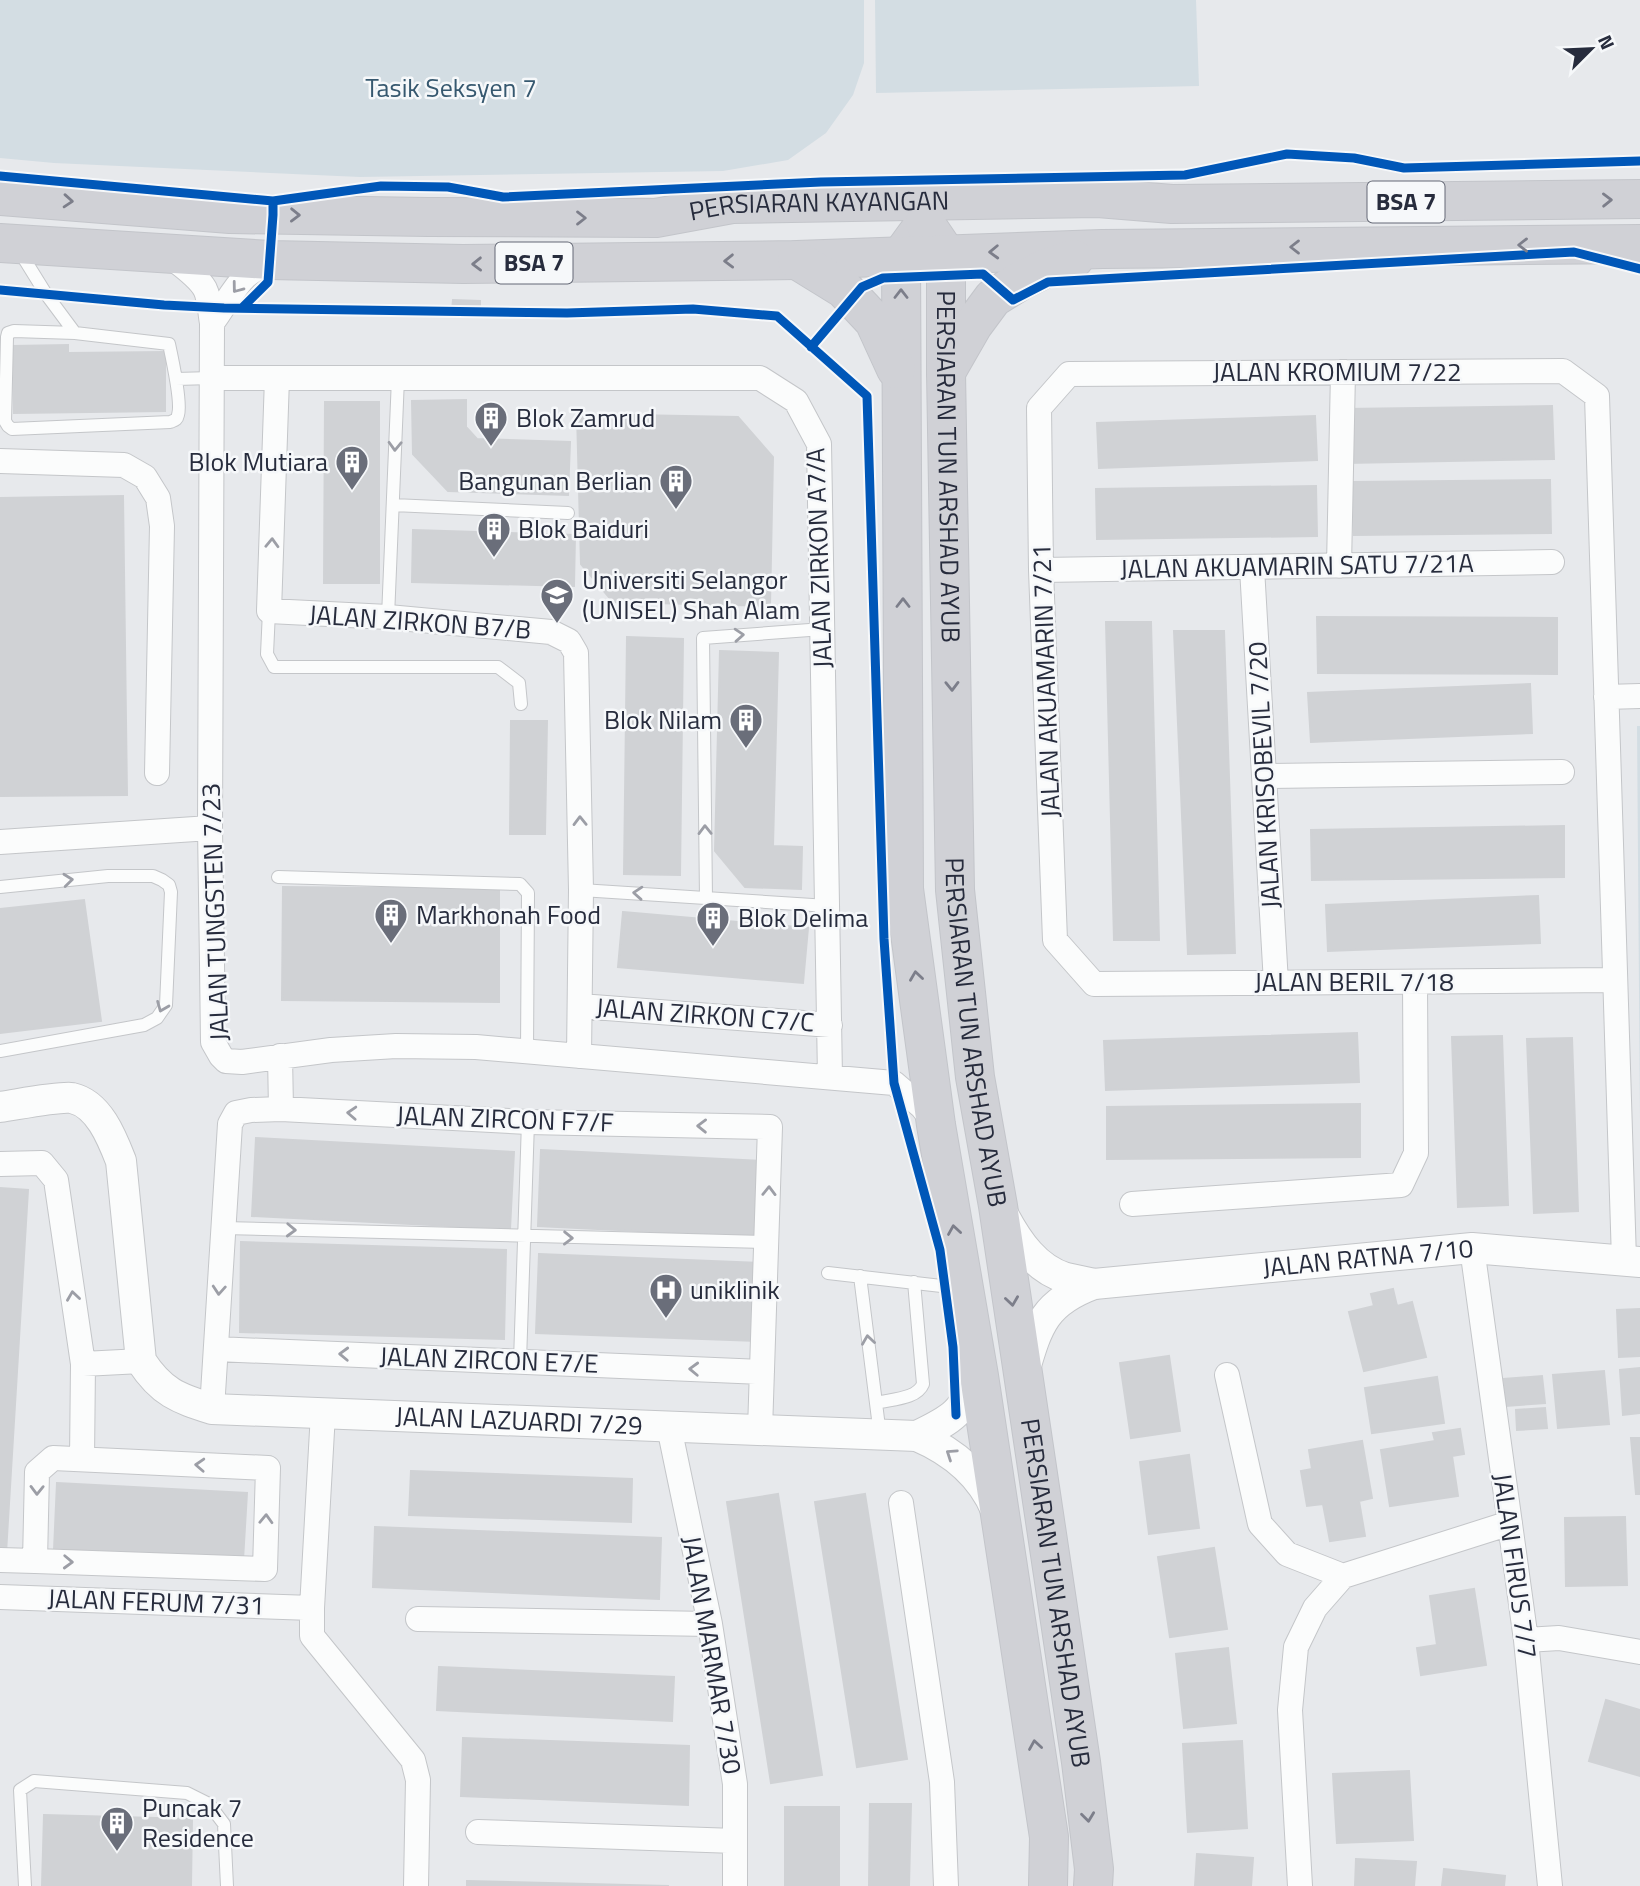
<svg xmlns="http://www.w3.org/2000/svg" width="1640" height="1886" font-family="'Titillium Web',sans-serif">
  <style>
    .green { fill: #d3dde3 }
    .building { fill: #d0d2d5; stroke: #d0d2d5; stroke-width: 2 }
    .lines { fill: none; stroke-linecap: round; stroke-linejoin: round }
    .service-casing { stroke: #c4c6c9; stroke-width: 14 }
    .minor-casing { stroke: #c4c6c9; stroke-width: 26 }
    .tertiary-casing { stroke: #c4c6c9; stroke-width: 32 }
    .primary-casing { stroke: #c3c5ca; stroke-width: 40 }
    .service { stroke: #fbfcfc; stroke-width: 12 }
    .minor { stroke: #fbfcfc; stroke-width: 24 }
    .tertiary { stroke: #fbfcfc; stroke-width: 30 }
    .primary { stroke: #d0d1d6; stroke-width: 38 }
    .cycleway-casing { stroke: #f6f8fa; stroke-width: 13 }
    .cycleway { stroke: #0057b8; stroke-width: 9 }
    .oneway { stroke: #7c7e8a }
    .oneway2 { stroke: #9c9ea6 }
    .labels { text-anchor: middle; stroke-width: 5; stroke-linejoin: round; paint-order: stroke }
    .shield { fill: #f6f8fa; stroke: #656976; stroke-width: 2 }
    .shield-label { font-size: 24px; font-weight: bold; fill: #272c3d }
    .park-label { font-size: 26px; fill: #36586f; stroke: #f6f8fa }
    .street-label { font-size: 26px; fill: #272c3d; stroke: #f6f8fa }
    .poi-label { font-size: 26px; fill: #272c3d; stroke: #f6f8fa; text-anchor: start }
  </style>
  <rect width="100%" height="100%" fill="#e7e9ec"/>
  <!-- green -->
  <path class="green" d="M 0,0 L 864,0 L 864,63 L 853,95 L 826,133 L 788,160 L 723,171 L 360,177 L 54,163 L 0,158 Z
    M 875,0 L 1196,0 L 1199,86 L 876,93 Z
    M 1637,726 L 1640,726 L 1640,1120 Z"/>
  <!-- building -->
  <path class="building" d="M 453,300 L 480,301 L 480,311 L 452,310 Z
    M 68,345 L 68,353 L 165,352 L 165,411 L 14,413 L 13,346 Z
    M 466,400 L 466,427 L 477,439 L 570,442 L 568,495 L 448,491 L 413,454 L 412,401 Z
    M 325,402 L 379,402 L 379,583 L 324,583 Z
    M 1552,406 L 1554,459 L 1347,463 L 1346,409 Z
    M 577,414 L 738,417 L 773,457 L 770,606 L 613,602 L 581,564 Z
    M 1315,416 L 1317,460 L 1099,468 L 1097,423 Z
    M 1550,480 L 1551,533 L 1354,535 L 1353,482 Z
    M 1316,486 L 1317,536 L 1097,539 L 1096,489 Z
    M 123,496 L 127,795 L 0,796 L 0,498 Z
    M 413,530 L 575,535 L 574,586 L 412,582 Z
    M 1317,617 L 1557,618 L 1557,674 L 1318,673 Z
    M 1106,622 L 1151,622 L 1159,940 L 1114,940 Z
    M 1174,631 L 1224,631 L 1235,953 L 1188,954 Z
    M 627,637 L 683,639 L 680,875 L 624,874 Z
    M 720,651 L 778,653 L 773,846 L 802,847 L 801,889 L 745,887 L 715,851 Z
    M 1530,684 L 1532,733 L 1311,742 L 1308,693 Z
    M 511,721 L 547,721 L 545,834 L 510,834 Z
    M 1564,826 L 1564,877 L 1312,880 L 1311,830 Z
    M 283,887 L 499,889 L 499,1002 L 282,1000 Z
    M 1538,896 L 1540,943 L 1328,951 L 1326,905 Z
    M 84,900 L 101,1021 L 0,1033 L 0,909 Z
    M 623,912 L 808,928 L 803,983 L 618,967 Z
    M 1357,1033 L 1359,1082 L 1106,1090 L 1104,1041 Z
    M 1502,1036 L 1508,1205 L 1458,1207 L 1452,1037 Z
    M 1572,1038 L 1578,1211 L 1534,1213 L 1527,1039 Z
    M 1360,1104 L 1360,1157 L 1107,1159 L 1107,1107 Z
    M 256,1138 L 514,1152 L 510,1229 L 252,1216 Z
    M 541,1150 L 762,1161 L 759,1237 L 538,1226 Z
    M 0,1188 L 28,1190 L 6,1553 L 0,1552 Z
    M 241,1242 L 506,1250 L 504,1339 L 240,1332 Z
    M 539,1254 L 760,1263 L 757,1341 L 536,1333 Z
    M 1393,1289 L 1397,1306 L 1412,1302 L 1426,1357 L 1364,1371 L 1349,1312 L 1374,1306 L 1371,1294 Z
    M 1640,1309 L 1640,1356 L 1619,1357 L 1617,1310 Z
    M 1169,1356 L 1180,1431 L 1131,1438 L 1120,1363 Z
    M 1640,1368 L 1640,1413 L 1623,1415 L 1620,1370 Z
    M 1604,1371 L 1609,1424 L 1558,1428 L 1553,1375 Z
    M 1542,1376 L 1545,1403 L 1506,1406 L 1504,1379 Z
    M 1437,1377 L 1444,1423 L 1372,1433 L 1365,1388 Z
    M 1545,1408 L 1547,1428 L 1517,1430 L 1516,1410 Z
    M 1460,1429 L 1464,1454 L 1452,1456 L 1458,1496 L 1390,1506 L 1381,1450 L 1435,1441 L 1433,1433 Z
    M 1631,1438 L 1640,1438 L 1640,1494 L 1636,1494 Z
    M 1362,1441 L 1372,1498 L 1359,1501 L 1365,1536 L 1330,1541 L 1323,1504 L 1307,1506 L 1301,1471 L 1312,1469 L 1309,1450 Z
    M 1189,1455 L 1199,1528 L 1149,1534 L 1140,1462 Z
    M 411,1471 L 632,1479 L 631,1522 L 409,1515 Z
    M 57,1483 L 247,1493 L 243,1560 L 54,1550 Z
    M 778,1494 L 822,1775 L 771,1783 L 727,1502 Z
    M 865,1494 L 907,1759 L 857,1767 L 815,1502 Z
    M 1625,1517 L 1627,1585 L 1566,1586 L 1565,1518 Z
    M 375,1527 L 661,1538 L 659,1599 L 373,1587 Z
    M 1214,1548 L 1227,1629 L 1170,1637 L 1158,1557 Z
    M 1474,1589 L 1486,1665 L 1421,1675 L 1417,1648 L 1437,1645 L 1430,1596 Z
    M 1228,1648 L 1236,1723 L 1184,1728 L 1176,1654 Z
    M 439,1667 L 674,1677 L 672,1721 L 437,1710 Z
    M 1606,1700 L 1640,1710 L 1640,1776 L 1589,1761 Z
    M 463,1738 L 689,1746 L 688,1805 L 461,1796 Z
    M 1242,1741 L 1247,1828 L 1188,1832 L 1183,1744 Z
    M 1409,1771 L 1413,1840 L 1337,1843 L 1333,1774 Z
    M 870,1804 L 911,1804 L 909,1886 L 869,1886 Z
    M 785,1807 L 839,1807 L 839,1886 L 785,1886 Z
    M 44,1815 L 192,1819 L 191,1886 L 42,1886 Z
    M 1197,1854 L 1253,1858 L 1251,1886 L 1195,1886 Z
    M 1356,1859 L 1416,1862 L 1414,1886 L 1355,1886 Z
    M 1444,1869 L 1505,1876 L 1504,1886 L 1442,1886 Z
    M 467,1881 L 669,1886 L 467,1886 Z"/>
  <g class="lines">
    <defs>
      <path id="service" d="M 20,252 L 46,294 L 75,333
        M 14,331 L 75,333 L 169,344 C 172,358 182,403 178,415 C 177,420 175,420 170,422 L 12,429 L 8,426 L 5,421 L 7,337 L 8,333 Z
        M 176,379 L 212,378
        M 393,505 L 568,513
        M 269,611 L 267,654 L 274,667 L 498,667 L 519,683 L 521,704
        M 388,617 L 398,378
        M 278,877 L 520,884 L 528,893 L 527,1051
        M 0,887 L 108,876 L 153,876 L 162,880 L 169,885 L 171,892 L 166,1005 L 157,1018 L 144,1025 L 0,1051
        M 581,890 L 828,906
        M 706,898 L 703,638 L 823,629
        M 223,1228 L 768,1242
        M 828,1273 L 959,1288
        M 860,1276 L 880,1435
        M 520,1361 L 528,1122
        M 876,1403 C 892,1399 917,1399 923,1384 L 914,1282
        M 25,1886 L 20,1790 L 34,1781 L 187,1793 L 209,1804 L 224,1824 L 227,1886"/>
      <path id="minor" d="M 167,254 C 179,264 197,275 205,289 C 210,299 210,313 212,323 L 210,828 L 212,964 L 213,1042 L 221,1056 L 226,1061 L 242,1062 L 331,1050 L 396,1046 L 476,1047 L 894,1083 L 922,1107 L 934,1122
        M 212,323 C 224,308 232,289 246,276 C 253,270 263,265 270,260
        M 212,378 L 760,378 L 796,401 L 819,444 L 830,1077
        M 277,378 L 269,611 L 388,617 L 551,632 L 569,641 L 576,653 L 581,890 L 579,1056
        M 0,461 L 124,465 L 145,477 L 158,498 L 162,526 L 157,773
        M 1339,566 L 1343,372
        M 1252,568 L 1276,983
        M 1041,570 L 1552,562
        M 1606,697 L 1640,696
        M 1264,776 L 1562,772
        M 0,842 L 210,828
        M 1615,980 L 1094,984 L 1055,940 L 1041,570 L 1039,408 L 1069,374 L 1563,371 L 1597,396 L 1624,1260
        M 580,1006 L 830,1025
        M 280,1056 L 281,1109
        M 0,1164 L 42,1163 L 56,1180 L 83,1364 L 82,1459
        M 1132,1204 L 1401,1185 L 1416,1153 L 1415,982
        M 1472,1248 L 1526,1640 L 1550,1886
        M 216,1349 L 762,1372
        M 83,1364 L 141,1361
        M 1227,1375 L 1260,1524 L 1287,1554 L 1343,1576 L 1510,1523
        M 212,1409 L 230,1124 L 236,1113 L 251,1110 L 281,1109 L 528,1122 L 770,1127 L 760,1430
        M 323,1413 L 312,1608 L 312,1636 L 413,1760 L 418,1780 L 416,1886
        M 669,1427 L 710,1624 L 735,1784 L 735,1886
        M 901,1503 L 942,1782 L 946,1886
        M 0,1560 L 35,1561 L 265,1569 L 268,1468 L 53,1458 L 37,1472 L 35,1561
        M 0,1597 L 312,1608
        M 418,1619 L 710,1624
        M 1526,1640 L 1559,1638 L 1640,1652
        M 478,1832 L 735,1841
        M 1300,1886 L 1290,1710 L 1296,1647 L 1315,1608 L 1343,1576"/>
      <g id="tertiary">
        <path id="s1" d="M 0,1107 C 15,1105 59,1096 72,1098 C 99,1104 112,1138 121,1161 L 141,1361 C 162,1393 178,1398 212,1409 L 917,1436 C 952,1451 981,1474 996,1510"/>
        <path d="M 1004,1216 C 1018,1242 1036,1269 1066,1278 C 1075,1280 1085,1282 1094,1284"/>
        <path id="s2" d="M 1024,1372 C 1038,1324 1045,1302 1094,1284 L 1472,1248 L 1640,1262"/>
        <path d="M 917,1436 C 955,1418 961,1413 979,1376"/>
      </g>
      <g id="primary">
        <path id="s3" d="M 0,196 L 230,214 L 428,217 L 656,218 L 732,204 L 1098,198 L 1172,204 L 1640,199"/>
        <path d="M 925,223 L 901,256 L 904,889 L 936,1125 L 979,1376 L 1049,1837 L 1048,1886"/>
        <path id="s4" d="M 925,223 L 946,254 L 946,372 L 955,890 L 975,1077 L 998,1206 L 1081,1762 L 1094,1869 L 1093,1886"/>
        <path d="M 0,243 L 270,260 L 463,264 L 797,260 L 1102,249 L 1640,244"/>
        <path d="M 797,260 L 844,289 L 874,321 L 896,369"/>
        <path d="M 946,372 L 973,325 L 993,298 L 1022,280 L 1044,269 L 1074,259"/>
      </g>
    </defs>
    <!-- service casing -->
    <use href="#service" class="service-casing"/>
    <!-- minor casing -->
    <use href="#minor" class="minor-casing"/>
    <!-- tertiary casing -->
    <use href="#tertiary" class="tertiary-casing"/>
    <!-- primary casing -->
    <use href="#primary" class="primary-casing"/>
    <!-- service -->
    <use href="#service" class="service"/>
    <!-- minor -->
    <use href="#minor" class="minor"/>
    <!-- tertiary -->
    <use href="#tertiary" class="tertiary"/>
    <!-- primary -->
    <use href="#primary" class="primary"/>
    <defs>
      <path id="cycleway" d="M 0,176 L 273,201 L 381,186 L 448,187 L 503,197 L 821,182 L 1185,175 L 1287,154 L 1354,158 L 1404,168 L 1640,161
        M 0,290 L 164,305 L 224,308 L 567,313 L 693,309 L 777,316 L 867,396 L 884,939 L 894,1083 L 940,1250 L 953,1347 L 956,1415
        M 242,308 L 268,282 L 273,215 L 273,201
        M 811,347 L 862,287 L 883,278 L 983,274 L 1013,300 L 1048,282 L 1574,252 L 1640,269"/>
    </defs>
    <!-- cycleway casing -->
    <use href="#cycleway" class="cycleway-casing"/>
    <!-- cycleway -->
    <use href="#cycleway" class="cycleway"/>
  </g>
  <!-- one-way arrows -->
  <defs><path id="oneway-chevron" d="M-2-3.5L2.5 0L-2 3.5" fill="none" stroke-width="1.6" stroke-linecap="round" stroke-linejoin="round" transform="scale(1.75)"/></defs>
  <g class="oneway">
    <use href="#oneway-chevron" transform="translate(1607 200) rotate(-1)"/>
    <use href="#oneway-chevron" transform="translate(68 201) rotate(4)"/>
    <use href="#oneway-chevron" transform="translate(295 215) rotate(1)"/>
    <use href="#oneway-chevron" transform="translate(581 218)"/>
    <use href="#oneway-chevron" transform="translate(1523 245) rotate(180)"/>
    <use href="#oneway-chevron" transform="translate(1295 247) rotate(180)"/>
    <use href="#oneway-chevron" transform="translate(994 252) rotate(178)"/>
    <use href="#oneway-chevron" transform="translate(729 261) rotate(179)"/>
    <use href="#oneway-chevron" transform="translate(477 264) rotate(179)"/>
    <use href="#oneway-chevron" transform="translate(901 294) rotate(-90)"/>
    <use href="#oneway-chevron" transform="translate(903 603) rotate(-90)"/>
    <use href="#oneway-chevron" transform="translate(952 686) rotate(89)"/>
    <use href="#oneway-chevron" transform="translate(916 976) rotate(-98)"/>
    <use href="#oneway-chevron" transform="translate(954 1230) rotate(-99)"/>
    <use href="#oneway-chevron" transform="translate(1012 1301) rotate(82)"/>
    <use href="#oneway-chevron" transform="translate(1035 1745) rotate(-99)"/>
    <use href="#oneway-chevron" transform="translate(1088 1817) rotate(83)"/>
  </g>
  <g class="oneway2">
    <use href="#oneway-chevron" transform="translate(237 288) rotate(127)"/>
    <use href="#oneway-chevron" transform="translate(395 446) rotate(92)"/>
    <use href="#oneway-chevron" transform="translate(272 543) rotate(-88)"/>
    <use href="#oneway-chevron" transform="translate(739 635) rotate(-4)"/>
    <use href="#oneway-chevron" transform="translate(580 821) rotate(-91)"/>
    <use href="#oneway-chevron" transform="translate(705 830) rotate(-91)"/>
    <use href="#oneway-chevron" transform="translate(68 880) rotate(-6)"/>
    <use href="#oneway-chevron" transform="translate(638 893) rotate(-176)"/>
    <use href="#oneway-chevron" transform="translate(162 1007) rotate(112)"/>
    <use href="#oneway-chevron" transform="translate(352 1113) rotate(-177)"/>
    <use href="#oneway-chevron" transform="translate(702 1126) rotate(-179)"/>
    <use href="#oneway-chevron" transform="translate(769 1191) rotate(-89)"/>
    <use href="#oneway-chevron" transform="translate(291 1230) rotate(2)"/>
    <use href="#oneway-chevron" transform="translate(568 1238) rotate(1)"/>
    <use href="#oneway-chevron" transform="translate(219 1290) rotate(94)"/>
    <use href="#oneway-chevron" transform="translate(73 1296) rotate(-98)"/>
    <use href="#oneway-chevron" transform="translate(868 1340) rotate(-98)"/>
    <use href="#oneway-chevron" transform="translate(344 1354) rotate(-178)"/>
    <use href="#oneway-chevron" transform="translate(694 1369) rotate(-178)"/>
    <use href="#oneway-chevron" transform="translate(951 1454) rotate(-146)"/>
    <use href="#oneway-chevron" transform="translate(200 1465) rotate(-177)"/>
    <use href="#oneway-chevron" transform="translate(37 1490) rotate(91)"/>
    <use href="#oneway-chevron" transform="translate(266 1519) rotate(-88)"/>
    <use href="#oneway-chevron" transform="translate(68 1562) rotate(2)"/>
  </g>
  <!-- icons -->
  <defs>
    <symbol id="building-pin" viewBox="-11 -11 22 30"><path d="M0 17L-7.5 6A9.5 9.5 0 1 1 7.5 6Z" fill="#6a6e7a" stroke="#f6f8fa"/><path d="M-4-6H4V6H1V3H-1V6H-4ZM-2.5-4.3h1.7v1.8h-1.7ZM.8-4.3h1.7v1.8H.8ZM-2.5-1h1.7V.8h-1.7ZM.8-1h1.7V.8H.8Z" fill="#fff"/></symbol>
    <symbol id="university-pin" viewBox="-11 -11 22 30"><path d="M0 17L-7.5 6A9.5 9.5 0 1 1 7.5 6Z" fill="#6a6e7a" stroke="#f6f8fa"/><path d="M0-5L7-2L0 1L-7-2ZM-4 1L0 2.5L4 1V4Q0 6-4 4Z" fill="#fff"/></symbol>
    <symbol id="hospital-pin" viewBox="-11 -11 22 30"><path d="M0 17L-7.5 6A9.5 9.5 0 1 1 7.5 6Z" fill="#6a6e7a" stroke="#f6f8fa"/><path d="M-5-5h3v3.5h4V-5h3V5h-3V1.5h-4V5h-3Z" fill="#fff"/></symbol>
  </defs>
  <g fill-rule="evenodd">
    <use href="#building-pin" x="472" y="399" width="38" height="52"/>
    <use href="#building-pin" x="333" y="443" width="38" height="52"/>
    <use href="#building-pin" x="657" y="462" width="38" height="52"/>
    <use href="#building-pin" x="475" y="510" width="38" height="52"/>
    <use href="#university-pin" x="538" y="576" width="38" height="52"/>
    <use href="#building-pin" x="727" y="701" width="38" height="52"/>
    <use href="#building-pin" x="372" y="896" width="38" height="52"/>
    <use href="#building-pin" x="694" y="899" width="38" height="52"/>
    <use href="#hospital-pin" x="647" y="1271" width="38" height="52"/>
    <use href="#building-pin" x="98" y="1804" width="38" height="52"/>
  </g>
  <g class="labels">
    <!-- shield labels -->
    <g class="shield">
      <rect x="1367.5" y="181.5" width="77" height="41" rx="5"/>
      <rect x="495.5" y="242.5" width="77" height="41" rx="5"/>
    </g>
    <g class="shield-label">
      <text x="1406" y="210">BSA 7</text>
      <text x="534" y="271">BSA 7</text>
    </g>
    <!-- park labels -->
    <g class="park-label">
      <text x="451" y="97">Tasik Seksyen 7</text>
    </g>
    <!-- street labels -->
    <g class="street-label">
      <text dy="9" stroke="none"><textPath href="#s3" startOffset="821">PERSIARAN KAYANGAN</textPath></text>
      <text x="1337" y="381">JALAN KROMIUM 7/22</text>
      <text dy="9" stroke="none"><textPath href="#s4" startOffset="250">PERSIARAN TUN ARSHAD AYUB</textPath></text>
      <text transform="translate(819 558) rotate(-92)" y="9">JALAN ZIRKON A7/A</text>
      <text transform="translate(1297 566) rotate(-1)" y="9">JALAN AKUAMARIN SATU 7/21A</text>
      <text transform="translate(420 622) rotate(4)" y="9">JALAN ZIRKON B7/B</text>
      <text transform="translate(1046 681) rotate(-92)" y="9">JALAN AKUAMARIN 7/21</text>
      <text transform="translate(1264 775) rotate(-93)" y="9">JALAN KRISOBEVIL 7/20</text>
      <text transform="translate(215 912) rotate(-92)" y="9">JALAN TUNGSTEN 7/23</text>
      <text x="1354" y="991">JALAN BERIL 7/18</text>
      <text transform="translate(705 1015) rotate(4)" y="9">JALAN ZIRKON C7/C</text>
      <text dy="9" stroke="none"><textPath href="#s4" startOffset="817">PERSIARAN TUN ARSHAD AYUB</textPath></text>
      <text transform="translate(505 1119) rotate(2)" y="9">JALAN ZIRCON F7/F</text>
      <text dy="9" stroke="none"><textPath href="#s2" startOffset="394">JALAN RATNA 7/10</textPath></text>
      <text transform="translate(489 1360) rotate(2)" y="9">JALAN ZIRCON E7/E</text>
      <text dy="9" stroke="none"><textPath href="#s1" startOffset="752">JALAN LAZUARDI 7/29</textPath></text>
      <text transform="translate(1515 1566) rotate(82)" y="9">JALAN FIRUS 7/7</text>
      <text dy="9" stroke="none"><textPath href="#s4" startOffset="1384">PERSIARAN TUN ARSHAD AYUB</textPath></text>
      <text transform="translate(156 1602) rotate(2)" y="9">JALAN FERUM 7/31</text>
      <text transform="translate(712 1655) rotate(80)" y="9">JALAN MARMAR 7/30</text>
    </g>
    <!-- poi labels -->
    <g class="poi-label">
      <text x="516" y="427">Blok Zamrud</text>
      <text x="328" y="471" text-anchor="end">Blok Mutiara</text>
      <text x="652" y="490" text-anchor="end">Bangunan Berlian</text>
      <text x="518" y="538">Blok Baiduri</text>
      <text x="582" y="589">Universiti Selangor<tspan x="582" dy="30">(UNISEL) Shah Alam</tspan></text>
      <text x="722" y="729" text-anchor="end">Blok Nilam</text>
      <text x="416" y="924">Markhonah Food</text>
      <text x="738" y="927">Blok Delima</text>
      <text x="690" y="1299">uniklinik</text>
      <text x="142" y="1817">Puncak 7<tspan x="142" dy="30">Residence</tspan></text>
    </g>
  </g>
  <!-- north arrow -->
  <g transform="translate(1591 49) rotate(66)" stroke="#f6f8fa" stroke-width="5" paint-order="stroke">
  <path d="M0-5L12 26L0 18L-12 26Z" fill="#272c3d"/>
  <text y="-10" font-size="19" font-weight="bold" text-anchor="middle" fill="#272c3d">N</text>
  </g>
</svg>
